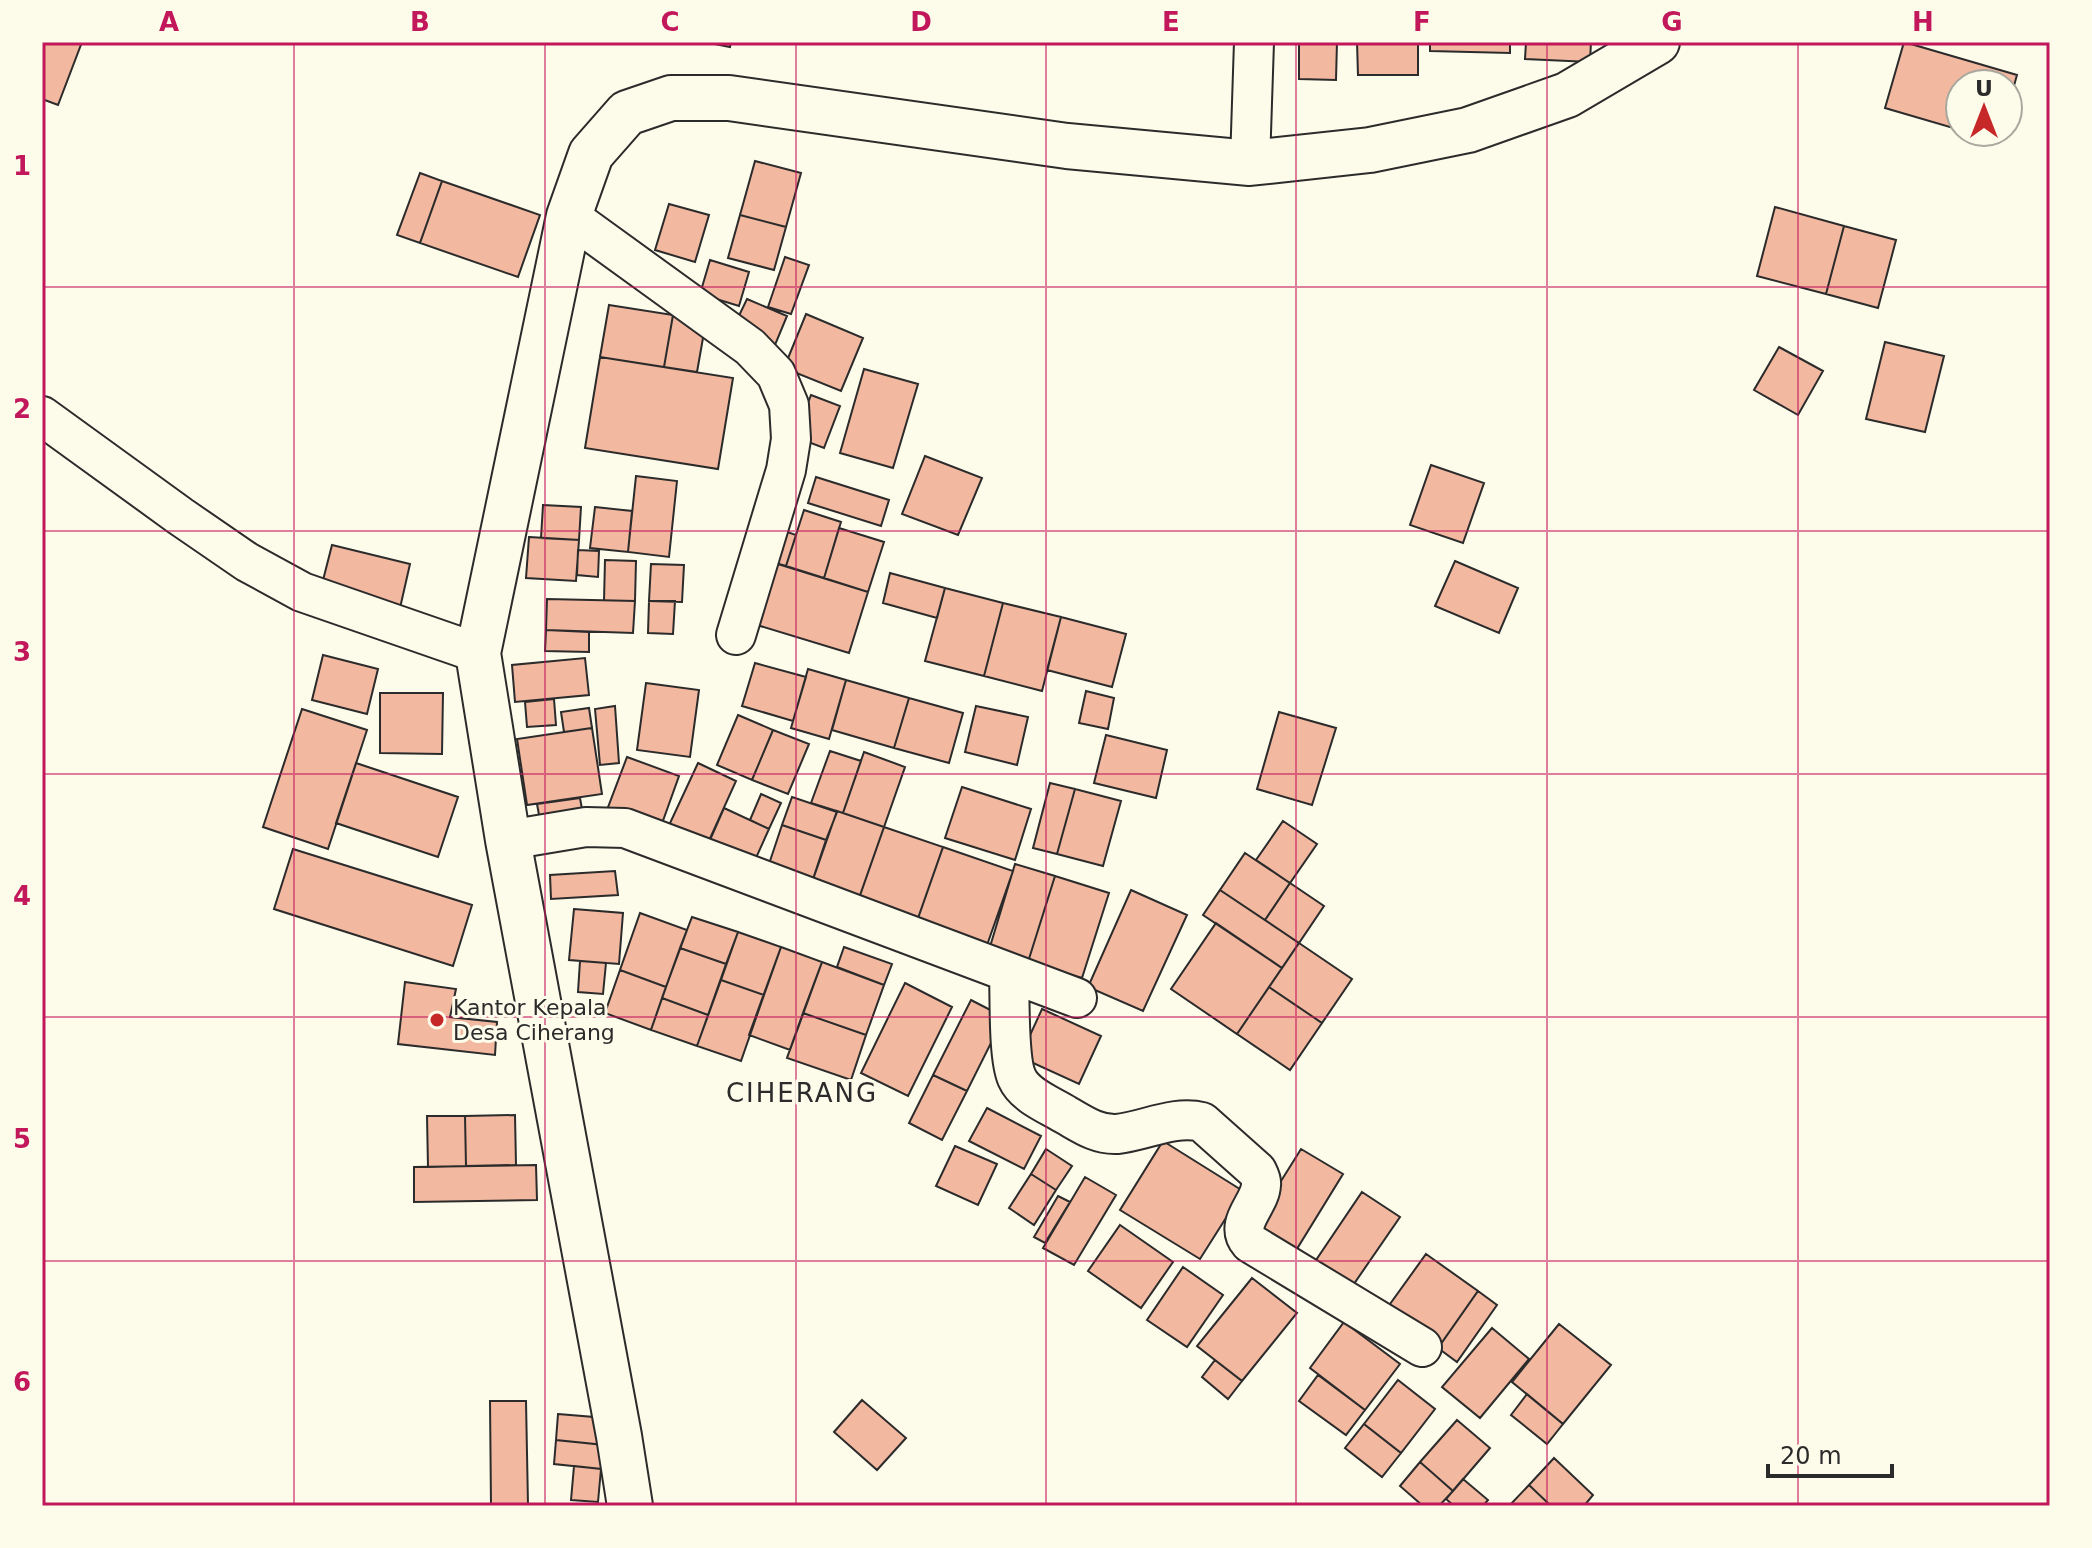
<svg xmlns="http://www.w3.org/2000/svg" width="2092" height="1548" font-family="'DejaVu Sans',sans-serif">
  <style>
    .building { fill: #f2b8a0; stroke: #2b2b2b; stroke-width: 2 }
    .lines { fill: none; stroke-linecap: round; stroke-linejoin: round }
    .street-casing { stroke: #2b2b2b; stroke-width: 42 }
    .secondary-casing { stroke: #2b2b2b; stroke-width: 48 }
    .street { stroke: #fdfbea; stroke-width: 38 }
    .secondary { stroke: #fdfbea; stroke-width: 44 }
    .grid { fill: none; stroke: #c2185b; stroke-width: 2; stroke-opacity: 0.55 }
    .poi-dot { fill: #c62828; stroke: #fdfbea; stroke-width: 3 }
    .labels { text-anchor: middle; stroke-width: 6; stroke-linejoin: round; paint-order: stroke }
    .poi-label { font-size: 22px; fill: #2b2b2b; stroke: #fdfbea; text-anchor: start }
    .quarter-label { font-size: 26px; letter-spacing: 2px; fill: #2b2b2b; stroke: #fdfbea }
    .neatline { fill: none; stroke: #c2185b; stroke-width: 3 }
    .grid-label { font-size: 26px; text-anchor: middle; font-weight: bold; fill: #c2185b }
  </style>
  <rect width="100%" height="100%" fill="#fdfbea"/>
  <!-- building -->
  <path class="building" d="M 42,42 L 82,42 L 58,105 L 42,99 Z
    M 705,42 L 731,42 L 730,47 Z
    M 1299,42 L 1337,42 L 1336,80 L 1299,79 Z
    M 1357,42 L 1418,42 L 1418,75 L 1358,75 Z
    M 1430,42 L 1510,42 L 1510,53 L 1430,51 Z
    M 1526,42 L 1591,42 L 1590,62 L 1525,59 Z
    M 1904,42 L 2017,75 L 2008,107 L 2008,84 L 1960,84 L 1960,130 L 1885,108 Z
    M 1968,132 L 2001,132 L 1998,141 Z
    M 755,161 L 801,173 L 786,227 L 740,215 Z
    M 420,173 L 442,181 L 420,243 L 397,235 Z
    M 442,181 L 540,215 L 518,277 L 420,243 Z
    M 669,204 L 709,215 L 695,262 L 655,250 Z
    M 1775,207 L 1844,226 L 1826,294 L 1757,276 Z
    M 740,215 L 786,227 L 774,270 L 728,258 Z
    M 1844,226 L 1896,240 L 1878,308 L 1826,294 Z
    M 785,257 L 809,265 L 791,314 L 768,307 Z
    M 710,260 L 749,272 L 739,306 L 700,294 Z
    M 747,299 L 787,316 L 775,345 L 734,326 Z
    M 609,305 L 673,315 L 664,367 L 600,357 Z
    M 806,314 L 863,338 L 841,391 L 784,368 Z
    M 673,315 L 706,321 L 697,372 L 664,367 Z
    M 1885,342 L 1944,356 L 1925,432 L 1866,419 Z
    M 1779,347 L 1823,371 L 1798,415 L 1754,390 Z
    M 600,357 L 733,378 L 718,469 L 585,448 Z
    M 864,369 L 918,384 L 893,468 L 840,453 Z
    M 811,395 L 840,406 L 824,448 L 795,437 Z
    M 925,456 L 982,478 L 958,535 L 902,514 Z
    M 1431,465 L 1484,483 L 1463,543 L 1410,525 Z
    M 636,476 L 677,481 L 669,557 L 628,552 Z
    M 816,477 L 889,500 L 881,526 L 808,503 Z
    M 543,505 L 581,507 L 579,540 L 541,538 Z
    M 595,507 L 632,511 L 628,552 L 590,548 Z
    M 804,510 L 841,522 L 824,578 L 786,566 Z
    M 776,528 L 796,535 L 786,566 L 765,560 Z
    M 839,528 L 884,542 L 868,592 L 824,578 Z
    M 529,537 L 579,540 L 576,581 L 526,578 Z
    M 332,545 L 410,564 L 400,608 L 321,588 Z
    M 578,550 L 599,551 L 598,577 L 577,575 Z
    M 605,560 L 636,561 L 635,601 L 604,601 Z
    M 765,560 L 868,592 L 849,653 L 747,622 Z
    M 1455,561 L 1518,588 L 1499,633 L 1435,606 Z
    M 651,564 L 684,565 L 682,602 L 649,601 Z
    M 890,573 L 945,588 L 937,618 L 883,603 Z
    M 945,588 L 1003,603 L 984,676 L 925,661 Z
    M 547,599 L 635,601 L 633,633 L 546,630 Z
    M 649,601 L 675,601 L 673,634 L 648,633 Z
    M 1003,603 L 1061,617 L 1042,691 L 984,676 Z
    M 1061,617 L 1126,634 L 1112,687 L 1047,670 Z
    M 546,630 L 589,632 L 589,652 L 545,651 Z
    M 323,655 L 378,669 L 367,714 L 312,700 Z
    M 585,658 L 589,695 L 515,702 L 512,665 Z
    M 755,663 L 806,677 L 793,721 L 742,706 Z
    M 808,669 L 846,680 L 829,739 L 791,728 Z
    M 846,680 L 909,698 L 894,748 L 832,730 Z
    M 646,683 L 699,690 L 690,757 L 637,750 Z
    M 1086,691 L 1114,698 L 1108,729 L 1079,723 Z
    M 380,693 L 443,693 L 442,754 L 380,753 Z
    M 909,698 L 963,713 L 949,763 L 894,748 Z
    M 554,699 L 556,725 L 527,727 L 525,702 Z
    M 615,706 L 619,763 L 600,765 L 595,709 Z
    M 976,706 L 1028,717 L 1017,765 L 965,752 Z
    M 589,708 L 592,728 L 564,732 L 561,712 Z
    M 302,709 L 367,730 L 328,849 L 263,827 Z
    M 1279,712 L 1336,728 L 1312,805 L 1257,789 Z
    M 738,715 L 773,730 L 752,780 L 717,765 Z
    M 592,728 L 602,794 L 527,805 L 517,739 Z
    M 773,730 L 809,744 L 788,794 L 752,780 Z
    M 1106,735 L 1167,750 L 1156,798 L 1094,783 Z
    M 830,751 L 861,761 L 843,813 L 811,803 Z
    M 864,752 L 905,767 L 884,827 L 843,813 Z
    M 627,757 L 679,776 L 660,829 L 607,810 Z
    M 356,763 L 458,797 L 438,857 L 336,823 Z
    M 698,763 L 736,781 L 703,854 L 664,836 Z
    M 1050,783 L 1075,789 L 1057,854 L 1033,848 Z
    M 962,787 L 1031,809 L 1015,860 L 945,838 Z
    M 1075,789 L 1121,801 L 1103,866 L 1057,854 Z
    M 761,794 L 781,803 L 769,829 L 750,820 Z
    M 792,797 L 837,812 L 826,840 L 782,825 Z
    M 580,798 L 584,820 L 541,826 L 537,804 Z
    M 724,808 L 769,829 L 751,869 L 706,849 Z
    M 837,811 L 884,827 L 857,904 L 810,888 Z
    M 1283,821 L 1317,844 L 1290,883 L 1256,860 Z
    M 782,825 L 826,840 L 810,888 L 766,873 Z
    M 884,827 L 943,847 L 916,924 L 857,904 Z
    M 943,847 L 1013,871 L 986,948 L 916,924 Z
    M 293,849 L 472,905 L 453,966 L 274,909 Z
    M 1245,853 L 1290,883 L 1265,920 L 1220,890 Z
    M 1015,864 L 1055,876 L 1028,962 L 989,950 Z
    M 615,871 L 618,895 L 551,899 L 550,875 Z
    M 1055,876 L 1109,893 L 1082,978 L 1028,962 Z
    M 1290,883 L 1324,906 L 1299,943 L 1265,920 Z
    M 1131,890 L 1187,915 L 1143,1011 L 1088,987 Z
    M 1220,890 L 1299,943 L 1282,968 L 1203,915 Z
    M 574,909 L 623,913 L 619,964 L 569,960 Z
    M 640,913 L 687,930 L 666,987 L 620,970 Z
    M 692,917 L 738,932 L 726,964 L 680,948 Z
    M 1216,923 L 1282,968 L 1237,1034 L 1171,989 Z
    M 738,932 L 781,947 L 764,995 L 721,980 Z
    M 1299,943 L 1352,979 L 1322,1023 L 1269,987 Z
    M 781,947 L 822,962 L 790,1050 L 749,1035 Z
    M 844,947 L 892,964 L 884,985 L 837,967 Z
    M 680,948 L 726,964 L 708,1015 L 662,998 Z
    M 580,961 L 606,963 L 603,994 L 578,992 Z
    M 822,962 L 884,985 L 866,1035 L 803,1013 Z
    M 620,970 L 666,987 L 651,1030 L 605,1013 Z
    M 721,980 L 764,995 L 741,1061 L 697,1046 Z
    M 405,982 L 456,989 L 450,1017 L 497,1022 L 495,1055 L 398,1044 Z
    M 905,983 L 952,1007 L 908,1096 L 861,1073 Z
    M 1269,987 L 1322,1023 L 1290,1070 L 1237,1034 Z
    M 662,998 L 708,1015 L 697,1046 L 651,1030 Z
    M 971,1000 L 1004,1017 L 967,1091 L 933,1075 Z
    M 1042,1009 L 1101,1036 L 1079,1084 L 1020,1057 Z
    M 803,1013 L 866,1035 L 851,1080 L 787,1058 Z
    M 933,1075 L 967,1091 L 942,1140 L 909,1123 Z
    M 987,1108 L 1041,1136 L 1024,1169 L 969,1141 Z
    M 515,1115 L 516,1165 L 466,1166 L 465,1116 Z
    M 427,1116 L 465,1116 L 466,1166 L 428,1167 Z
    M 1163,1141 L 1243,1191 L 1200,1259 L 1120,1210 Z
    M 955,1146 L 997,1164 L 978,1205 L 936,1186 Z
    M 1046,1149 L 1072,1166 L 1056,1190 L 1031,1174 Z
    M 1301,1149 L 1343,1174 L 1295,1252 L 1253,1226 Z
    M 536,1165 L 537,1200 L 414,1202 L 414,1167 Z
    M 1031,1174 L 1056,1190 L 1034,1225 L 1009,1208 Z
    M 1085,1177 L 1116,1195 L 1074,1265 L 1043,1248 Z
    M 1362,1192 L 1400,1217 L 1347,1294 L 1310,1269 Z
    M 1058,1196 L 1070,1202 L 1045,1243 L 1034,1237 Z
    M 1120,1225 L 1173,1262 L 1141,1308 L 1088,1271 Z
    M 1426,1254 L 1478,1291 L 1438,1348 L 1385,1311 Z
    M 1183,1267 L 1223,1295 L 1187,1347 L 1147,1320 Z
    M 1252,1278 L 1297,1313 L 1242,1381 L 1197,1346 Z
    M 1478,1291 L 1497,1305 L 1457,1362 L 1438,1348 Z
    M 1344,1322 L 1400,1364 L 1365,1410 L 1310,1368 Z
    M 1559,1324 L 1611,1365 L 1563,1424 L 1512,1382 Z
    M 1492,1328 L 1529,1359 L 1480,1418 L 1442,1387 Z
    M 1215,1360 L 1242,1381 L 1228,1399 L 1202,1377 Z
    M 1318,1375 L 1365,1410 L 1346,1435 L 1299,1401 Z
    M 1398,1380 L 1435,1409 L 1401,1453 L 1364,1424 Z
    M 1527,1394 L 1563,1424 L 1547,1444 L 1511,1415 Z
    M 862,1400 L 906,1438 L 877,1470 L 834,1432 Z
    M 490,1401 L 526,1401 L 528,1505 L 491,1506 Z
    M 558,1414 L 606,1418 L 604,1445 L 556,1440 Z
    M 1457,1420 L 1490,1448 L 1453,1491 L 1420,1462 Z
    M 1364,1424 L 1401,1453 L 1382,1477 L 1345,1448 Z
    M 556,1440 L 604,1445 L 601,1469 L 554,1464 Z
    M 1554,1458 L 1593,1495 L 1584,1506 L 1551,1506 L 1529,1485 Z
    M 1420,1462 L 1453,1491 L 1439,1506 L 1423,1506 L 1400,1486 Z
    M 574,1466 L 601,1469 L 598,1502 L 571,1500 Z
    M 1463,1479 L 1488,1500 L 1483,1506 L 1454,1506 L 1446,1499 Z
    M 1529,1485 L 1551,1506 L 1509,1506 Z"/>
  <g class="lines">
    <defs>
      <path id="street" d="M 1250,163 L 1254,42
        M 569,216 L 750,347 L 776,374 L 789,405 L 791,439 L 786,470 L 736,635
        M 42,416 L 180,516 L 247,562 L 302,592 L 478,653
        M 508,840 L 586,827 L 625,828 L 1077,998
        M 1009,973 C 1010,996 1008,1059 1017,1078 C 1025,1096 1050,1105 1066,1115 C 1082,1124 1097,1135 1117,1134 C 1145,1131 1174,1115 1202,1122 L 1257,1171 C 1259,1175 1262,1180 1261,1185 C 1260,1205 1233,1223 1250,1243 L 1422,1347"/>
      <path id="secondary" d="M 630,1506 L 619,1436 L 508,840 L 478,653 L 569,216 L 591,154 L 627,113 L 671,98 L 729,98 L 1067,146 L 1250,163 L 1370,150 L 1468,130 L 1567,95 L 1657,42"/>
    </defs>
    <!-- street casing -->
    <use href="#street" class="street-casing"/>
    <!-- secondary casing -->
    <use href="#secondary" class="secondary-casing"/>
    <!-- street -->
    <use href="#street" class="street"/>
    <!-- secondary -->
    <use href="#secondary" class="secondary"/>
  </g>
  <!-- grid -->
  <path class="grid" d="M 294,42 L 294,1506M 545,42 L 545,1506M 796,42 L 796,1506M 1046,42 L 1046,1506M 1296,42 L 1296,1506M 1547,42 L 1547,1506M 1798,42 L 1798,1506M 42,287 L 2050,287M 42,531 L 2050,531M 42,774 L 2050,774M 42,1017 L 2050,1017M 42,1261 L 2050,1261"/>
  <!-- markers -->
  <circle class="poi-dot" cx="437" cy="1020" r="8"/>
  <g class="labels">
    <!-- poi labels -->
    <g class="poi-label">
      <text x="453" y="1015">Kantor Kepala<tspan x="453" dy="25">Desa Ciherang</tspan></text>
    </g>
    <!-- quarter labels -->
    <g class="quarter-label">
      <text x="802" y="1102">CIHERANG</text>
    </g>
  </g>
  <!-- border -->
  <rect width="2092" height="1548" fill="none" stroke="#fdfbea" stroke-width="88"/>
  <!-- north arrow -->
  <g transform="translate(1984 108)"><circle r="38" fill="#fdfbea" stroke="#a9a89e" stroke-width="2"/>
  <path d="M0-6L14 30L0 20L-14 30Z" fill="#c62828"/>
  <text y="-12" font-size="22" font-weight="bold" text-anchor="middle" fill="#2b2b2b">U</text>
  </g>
  <!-- scale -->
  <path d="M1768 1464v12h124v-12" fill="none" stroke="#2b2b2b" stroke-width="4"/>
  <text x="1780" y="1464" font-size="24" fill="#2b2b2b" stroke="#fdfbea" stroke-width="6" paint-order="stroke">20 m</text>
  <rect x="44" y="44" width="2004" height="1460" class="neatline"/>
  <g class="grid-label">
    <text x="169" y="31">A</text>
    <text x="420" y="31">B</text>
    <text x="670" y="31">C</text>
    <text x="921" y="31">D</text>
    <text x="1171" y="31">E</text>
    <text x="1422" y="31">F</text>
    <text x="1672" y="31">G</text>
    <text x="1923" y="31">H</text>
    <text x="22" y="175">1</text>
    <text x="22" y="418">2</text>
    <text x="22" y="661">3</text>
    <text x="22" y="905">4</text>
    <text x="22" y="1148">5</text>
    <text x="22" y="1391">6</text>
  </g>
</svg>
